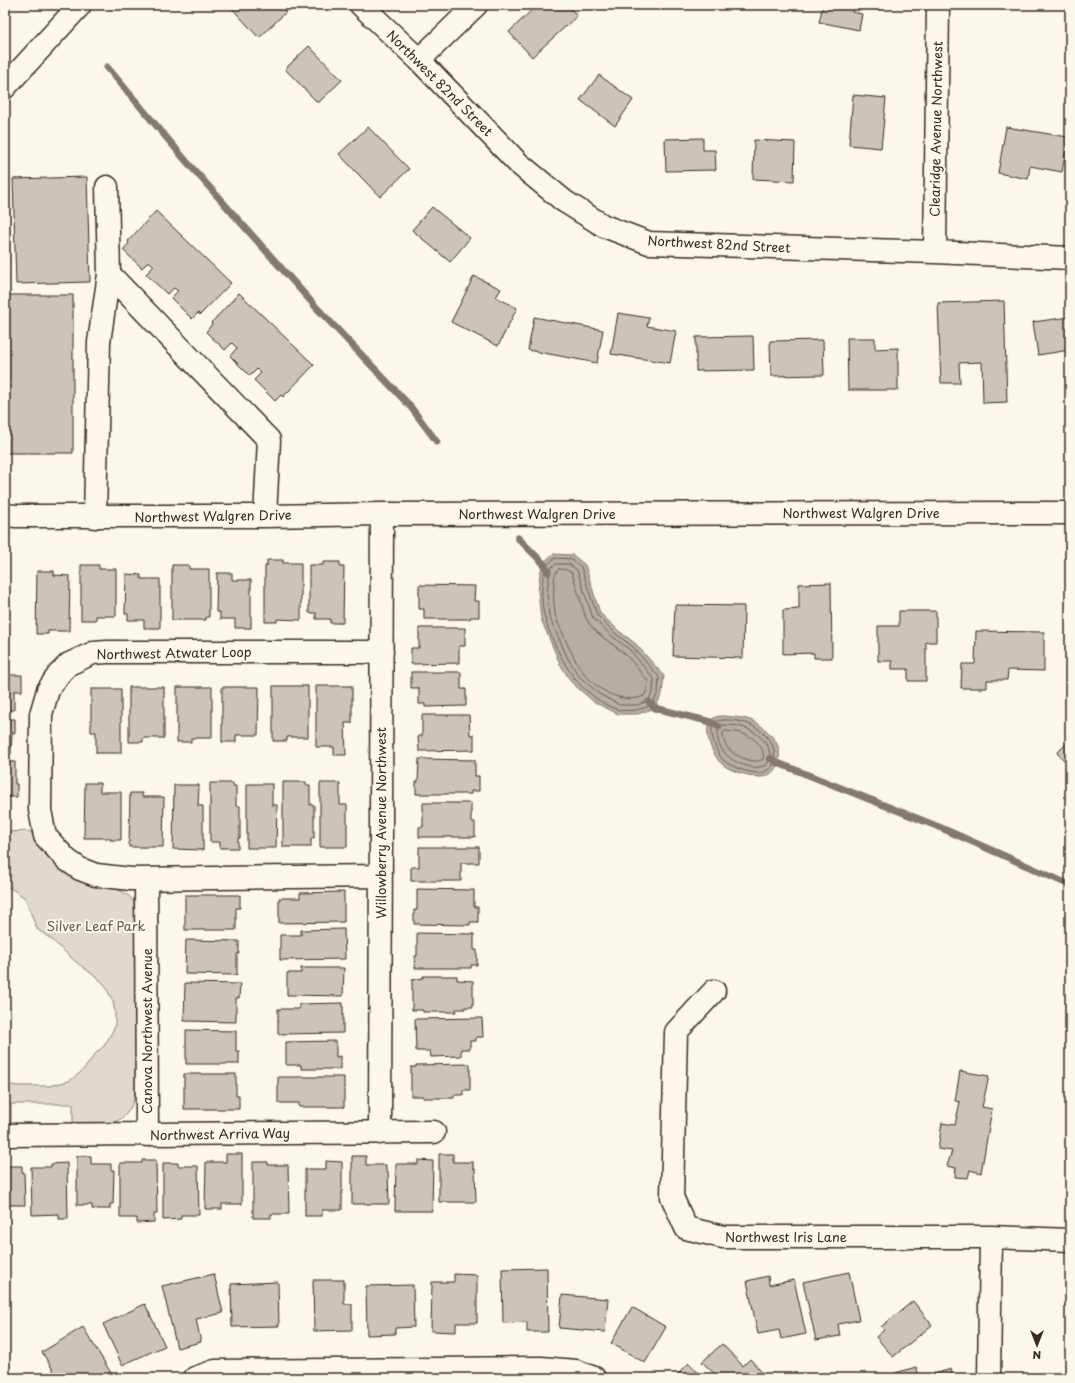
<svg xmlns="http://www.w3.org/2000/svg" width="1075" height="1383" font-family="'Playpen Sans',sans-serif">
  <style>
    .green { fill: #dfd9ce; stroke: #8d8276 }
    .water { fill: #b6aea2; stroke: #85796d }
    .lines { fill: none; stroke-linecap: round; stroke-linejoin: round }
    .shore { stroke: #6c5f53; stroke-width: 1 }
    .stream { stroke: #85796d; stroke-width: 7 }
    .building { fill: #ccc4b9; stroke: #3b2a1e }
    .minor-casing { stroke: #3b2a1e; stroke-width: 25 }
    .minor { stroke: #fbf7ec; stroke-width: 22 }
    .labels { text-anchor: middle; stroke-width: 4; stroke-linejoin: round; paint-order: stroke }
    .street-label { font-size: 13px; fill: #3b2a1e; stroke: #fbf7ec }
    .park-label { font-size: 13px; fill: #64564a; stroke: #fbf7ec }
  </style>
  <rect width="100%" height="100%" fill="#fbf7ec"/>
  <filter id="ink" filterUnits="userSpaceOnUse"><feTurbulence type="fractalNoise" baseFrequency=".025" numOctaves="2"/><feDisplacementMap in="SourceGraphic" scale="8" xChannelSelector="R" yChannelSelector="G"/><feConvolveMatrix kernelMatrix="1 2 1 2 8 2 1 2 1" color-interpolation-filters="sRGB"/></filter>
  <g filter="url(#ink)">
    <!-- green -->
    <path class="green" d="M 30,831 C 37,839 41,848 47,856 C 56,866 66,875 78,880 C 95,887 114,884 129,896 C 134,900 136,910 137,916 C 138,939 137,962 137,985 C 136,1022 136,1058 135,1094 C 127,1131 103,1123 73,1123 L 73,1104 L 11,1104 L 11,1124 L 5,1124 L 5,1084 L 18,1086 L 49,1086 L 69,1081 L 80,1073 L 88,1064 L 95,1054 L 104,1046 L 110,1036 L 115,1026 L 115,1012 L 113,1002 L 105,985 L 100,980 L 76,962 L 51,939 L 37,929 L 25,898 L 12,889 L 5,886 L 5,832 Z"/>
    <!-- water -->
    <path class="water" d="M 553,554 L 573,555 L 585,565 L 600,613 L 619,631 L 636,644 L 664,676 L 662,694 L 655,708 L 638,714 L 618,714 L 594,702 L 572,683 L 560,664 L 541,619 L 538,592 L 540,574 L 543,563 Z
      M 723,716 C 734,717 745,717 755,722 C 763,726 773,736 777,744 C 784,757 776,778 759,777 C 746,775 732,772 722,764 C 712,756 700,727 714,718 C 716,716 720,716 723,716 Z"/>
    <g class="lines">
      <!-- shore -->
      <path class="shore" d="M 555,558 L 571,559 L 581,567 L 597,615 L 616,634 L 633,647 L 659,677 L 658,693 L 652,705 C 642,709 631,712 619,710 C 606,707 583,690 575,679 C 563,663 550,637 545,618 C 541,607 540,574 548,564 C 550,562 553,560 555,558 Z
        M 556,564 L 569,564 L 577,570 L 593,618 L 613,637 L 630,650 L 654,679 L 653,692 L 648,701 L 637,705 L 620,705 L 599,694 L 579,676 L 568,659 L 549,616 L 547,592 L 549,577 L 551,568 Z
        M 559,569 L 567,570 L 572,573 L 586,618 C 592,632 613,644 625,654 C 633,662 640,672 648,681 L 647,690 L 644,696 C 622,705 597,690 583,672 C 574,660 569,647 563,634 C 560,627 556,620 555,614 C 554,605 553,595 554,586 C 554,580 554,573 559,569 Z
        M 723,720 C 729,720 736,720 742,722 C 761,726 782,746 772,767 C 769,769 765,772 761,773 C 751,774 731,767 723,760 C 717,754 705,727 717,721 C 717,721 723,720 723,720 Z
        M 723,725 C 729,725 736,725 742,727 C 757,731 776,746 768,763 C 761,769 752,768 744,765 C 727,759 713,746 719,727 Z
        M 725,731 C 730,732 736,731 741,733 C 752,736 766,746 763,759 C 758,762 753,761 748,760 C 734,755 723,749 723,733 Z"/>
      <!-- stream -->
      <path class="stream" d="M 107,67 L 187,162 L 315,306 L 410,406 L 437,442
        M 518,538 L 543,563 L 548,572
        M 649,702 L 655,708 L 711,722 L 719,727
        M 770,758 L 778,763 L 939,827 L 1070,885"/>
    </g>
    <!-- building -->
    <path class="building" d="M 229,5 L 279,5 L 286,12 L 259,38 Z
      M 537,5 L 567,5 L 577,16 L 532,57 L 509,32 Z
      M 823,5 L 854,5 L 852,12 L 862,14 L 859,30 L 819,22 Z
      M 309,46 L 342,80 L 318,103 L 285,69 Z
      M 599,75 L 633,100 L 615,126 L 580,100 Z
      M 853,95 L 886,98 L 881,148 L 849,145 Z
      M 368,127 L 409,169 L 380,197 L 339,154 Z
      M 1006,127 L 1068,137 L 1062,172 L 1030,166 L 1028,179 L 998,173 Z
      M 703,138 L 703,150 L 715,150 L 716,170 L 666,171 L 665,139 Z
      M 754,140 L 795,142 L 794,181 L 753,179 Z
      M 87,177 L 90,282 L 16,284 L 13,179 Z
      M 432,207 L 470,238 L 450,262 L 412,230 Z
      M 156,211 L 231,283 L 200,315 L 198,313 L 192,319 L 171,298 L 178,291 L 174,288 L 167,294 L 146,274 L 154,266 L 149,261 L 142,268 L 123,250 L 129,243 L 128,241 Z
      M 474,276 L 501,289 L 496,297 L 517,308 L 498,346 L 451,322 Z
      M 239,293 L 314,365 L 283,397 L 281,395 L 275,401 L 254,380 L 261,373 L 257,369 L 250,376 L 230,356 L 237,348 L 232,343 L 225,350 L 206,332 L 212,324 L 211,323 Z
      M 5,295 L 73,295 L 73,453 L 5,453 Z
      M 1004,301 L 1007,402 L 983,403 L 982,362 L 959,363 L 960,383 L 941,383 L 938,303 Z
      M 618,313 L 649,318 L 647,326 L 676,331 L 670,363 L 611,354 Z
      M 534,317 L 603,330 L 597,363 L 528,350 Z
      M 1070,317 L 1070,352 L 1070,350 L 1038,355 L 1033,322 Z
      M 753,336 L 754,370 L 696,371 L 696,337 Z
      M 847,338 L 875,338 L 875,349 L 898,348 L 898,390 L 848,390 Z
      M 823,340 L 824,375 L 771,376 L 770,341 Z
      M 267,560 L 283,560 L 283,563 L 301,563 L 301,620 L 277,619 L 277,622 L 265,622 L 265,566 L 267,566 Z
      M 323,562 L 340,562 L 340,567 L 344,567 L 343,623 L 330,623 L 330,619 L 316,619 L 316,613 L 309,613 L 309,565 L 323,565 Z
      M 81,565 L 99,565 L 99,569 L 116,569 L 116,616 L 96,616 L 96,620 L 81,620 Z
      M 172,565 L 189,565 L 189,569 L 209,569 L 209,617 L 206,617 L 206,620 L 172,620 Z
      M 37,571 L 54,571 L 54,575 L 70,576 L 69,631 L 48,631 L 48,634 L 36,634 Z
      M 217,573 L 232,573 L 232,580 L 251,580 L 251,628 L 235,628 L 235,619 L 220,619 L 220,612 L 216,612 Z
      M 126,574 L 141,575 L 141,579 L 160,579 L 160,628 L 144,628 L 144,620 L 128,620 L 128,614 L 125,614 Z
      M 831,583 L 832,658 L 814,658 L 814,653 L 783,654 L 783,610 L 799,609 L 799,584 Z
      M 419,585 L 475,586 L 474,601 L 479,601 L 479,617 L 470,617 L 470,619 L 424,619 L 424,609 L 419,609 Z
      M 675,605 L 744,606 L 743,658 L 673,656 Z
      M 899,611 L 936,611 L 936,642 L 926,642 L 926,681 L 908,681 L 908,669 L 892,669 L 892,661 L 878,661 L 878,626 L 899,626 Z
      M 419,628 L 465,628 L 465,646 L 459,646 L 459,663 L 411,664 L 411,648 L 419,648 Z
      M 976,631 L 1044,632 L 1044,671 L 1008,670 L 1007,680 L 987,680 L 987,688 L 961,688 L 962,664 L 975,664 Z
      M 411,672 L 461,672 L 461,689 L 466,689 L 466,706 L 425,707 L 425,704 L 419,704 L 419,688 L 411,688 Z
      M 5,675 L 22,675 L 22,691 L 14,691 L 14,710 L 5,710 Z
      M 273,686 L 308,686 L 308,737 L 287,737 L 287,741 L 273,741 Z
      M 316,686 L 352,686 L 352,723 L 345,723 L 346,755 L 334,755 L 334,747 L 316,747 Z
      M 129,687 L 164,687 L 164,738 L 143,738 L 143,742 L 129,742 Z
      M 177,687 L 212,687 L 212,738 L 191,738 L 191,742 L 177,742 Z
      M 222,687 L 259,687 L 258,735 L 236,735 L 236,742 L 222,742 Z
      M 91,689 L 121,689 L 121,753 L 96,753 L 96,732 L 91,732 Z
      M 422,715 L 469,715 L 470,735 L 474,735 L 474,750 L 419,751 L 418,736 L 422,736 Z
      M 5,719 L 15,719 L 15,733 L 12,733 L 11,754 L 5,754 Z
      M 1070,740 L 1070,766 L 1057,753 Z
      M 419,759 L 475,760 L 475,776 L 479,776 L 479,791 L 471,791 L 471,794 L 416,794 L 416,782 L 418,782 Z
      M 5,762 L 15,762 L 15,784 L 17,784 L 17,797 L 5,797 Z
      M 283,782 L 306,782 L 306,785 L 310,785 L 310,805 L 314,805 L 314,838 L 311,838 L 311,847 L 283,847 Z
      M 85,783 L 100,783 L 100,792 L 121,792 L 121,840 L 110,840 L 110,838 L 84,838 Z
      M 210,783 L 233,783 L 233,786 L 236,786 L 236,806 L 240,806 L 240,838 L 238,838 L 238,848 L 220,848 L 220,842 L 210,842 Z
      M 320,783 L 340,783 L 340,805 L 347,805 L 347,847 L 320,847 Z
      M 247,784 L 272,784 L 272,805 L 277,805 L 276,848 L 247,848 Z
      M 174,785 L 199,785 L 198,806 L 203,806 L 203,850 L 173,849 Z
      M 130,793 L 142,793 L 142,797 L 164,797 L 163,847 L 129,847 Z
      M 423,803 L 471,803 L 471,822 L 475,822 L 475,837 L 419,837 L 419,827 L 423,827 Z
      M 419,847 L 479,847 L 479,863 L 461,863 L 461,881 L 411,881 L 411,867 L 419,867 Z
      M 417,889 L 474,890 L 474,907 L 478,907 L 478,922 L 470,922 L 470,925 L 414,924 L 414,910 L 417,910 Z
      M 344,892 L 344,922 L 279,923 L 279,898 L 300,898 L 300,893 Z
      M 185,895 L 240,895 L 240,908 L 236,908 L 236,930 L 185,930 Z
      M 344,929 L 345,959 L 280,960 L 280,935 L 301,935 L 301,930 Z
      M 417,933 L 474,934 L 474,950 L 477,950 L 477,965 L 471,965 L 471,968 L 415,968 L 415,956 L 417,956 Z
      M 186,940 L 239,941 L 239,954 L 237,954 L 237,975 L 185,974 Z
      M 301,968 L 344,968 L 343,996 L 287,995 L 287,973 L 301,973 Z
      M 423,976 L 457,976 L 457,980 L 473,981 L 473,1007 L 465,1007 L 465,1009 L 456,1009 L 456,1012 L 423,1012 L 423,1010 L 412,1010 L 412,980 L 423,978 Z
      M 185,983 L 240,984 L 239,998 L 236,998 L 236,1022 L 184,1021 Z
      M 343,1003 L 343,1033 L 278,1034 L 278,1009 L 299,1009 L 299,1004 Z
      M 482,1018 L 483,1037 L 476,1037 L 476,1041 L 470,1041 L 470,1049 L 461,1049 L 461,1056 L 431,1057 L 430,1051 L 416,1051 L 415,1019 Z
      M 186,1030 L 236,1031 L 236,1051 L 239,1051 L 239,1064 L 186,1064 Z
      M 336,1041 L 336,1057 L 340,1056 L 340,1069 L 301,1069 L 301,1065 L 286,1065 L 286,1042 Z
      M 470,1064 L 470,1090 L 463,1090 L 463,1095 L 454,1095 L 454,1098 L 423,1098 L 423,1096 L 411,1096 L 411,1067 L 416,1067 L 416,1065 Z
      M 960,1071 L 989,1076 L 982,1107 L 992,1109 L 981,1173 L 970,1170 L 968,1178 L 955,1177 L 956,1168 L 947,1166 L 952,1151 L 938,1149 L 942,1123 L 955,1125 L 960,1102 L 955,1101 Z
      M 184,1074 L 236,1074 L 236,1096 L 239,1096 L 239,1109 L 184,1109 Z
      M 278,1077 L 344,1077 L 344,1107 L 299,1107 L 299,1103 L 278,1103 Z
      M 226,1154 L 242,1154 L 242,1204 L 222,1204 L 222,1209 L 205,1209 L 206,1162 L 226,1162 Z
      M 439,1154 L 453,1154 L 453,1162 L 473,1162 L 473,1168 L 475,1169 L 476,1202 L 439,1202 Z
      M 77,1156 L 91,1156 L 91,1164 L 111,1164 L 111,1170 L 114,1170 L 113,1204 L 110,1204 L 110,1209 L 92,1209 L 92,1205 L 77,1205 Z
      M 352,1156 L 366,1156 L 366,1165 L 386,1165 L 386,1171 L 388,1171 L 389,1204 L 352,1204 Z
      M 142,1160 L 156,1160 L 157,1214 L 154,1214 L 154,1222 L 137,1223 L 137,1218 L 120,1218 L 120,1163 L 142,1163 Z
      M 418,1160 L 433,1161 L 432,1211 L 395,1211 L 396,1164 L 418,1164 Z
      M 326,1161 L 342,1162 L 342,1210 L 322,1210 L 322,1216 L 305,1216 L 305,1169 L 326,1169 Z
      M 253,1162 L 268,1162 L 268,1165 L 288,1165 L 289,1214 L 271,1214 L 271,1218 L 253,1218 Z
      M 67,1163 L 68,1219 L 59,1219 L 59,1214 L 32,1215 L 31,1167 L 51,1167 L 51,1164 Z
      M 163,1163 L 178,1163 L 178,1166 L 198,1166 L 199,1215 L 181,1215 L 181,1219 L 163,1220 Z
      M 5,1166 L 22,1166 L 22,1172 L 24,1172 L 25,1205 L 5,1205 Z
      M 547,1268 L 548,1332 L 527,1332 L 527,1322 L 503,1323 L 502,1269 Z
      M 849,1272 L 859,1320 L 838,1324 L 840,1336 L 816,1340 L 803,1282 Z
      M 214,1274 L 223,1313 L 196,1319 L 201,1342 L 177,1348 L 162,1286 Z
      M 454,1274 L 477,1275 L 477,1323 L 456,1323 L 456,1332 L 431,1331 L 432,1282 L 454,1282 Z
      M 768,1276 L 769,1285 L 794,1280 L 806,1334 L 781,1339 L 779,1330 L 758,1334 L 747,1281 Z
      M 313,1280 L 344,1280 L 344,1304 L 352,1304 L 352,1330 L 314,1331 Z
      M 278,1282 L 279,1326 L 232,1327 L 231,1284 Z
      M 413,1285 L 414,1327 L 395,1328 L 395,1334 L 367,1335 L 366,1286 Z
      M 562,1295 L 608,1299 L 605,1332 L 559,1328 Z
      M 913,1301 L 932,1325 L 893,1357 L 876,1337 L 884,1330 L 881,1327 Z
      M 145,1304 L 165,1346 L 122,1365 L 103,1324 Z
      M 632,1307 L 666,1327 L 645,1363 L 611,1343 Z
      M 83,1327 L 114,1378 L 58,1378 L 42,1352 Z
      M 722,1344 L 743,1366 L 750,1359 L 767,1378 L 719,1378 L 702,1362 Z
      M 689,1363 L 703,1378 L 674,1378 Z
      M 916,1367 L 920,1378 L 896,1378 L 895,1373 Z
      M 951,1369 L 953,1378 L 920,1378 Z"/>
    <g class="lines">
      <defs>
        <path id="minor" d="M 361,5 L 419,60 L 518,163 L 564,201 L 604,226 L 649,243 L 935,252 L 1070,258
          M 419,60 L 476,5
          M 5,87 L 80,5
          M 107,187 L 109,274
          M 935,252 L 938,5
          M 5,515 L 16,516 L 265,516 L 382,514 L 1070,513
          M 95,517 L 99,342 L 109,274 L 269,440 L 265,516
          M 381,876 L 131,879 L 96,875 L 80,869 L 67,860 L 45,836 L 40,810 L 41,714 L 48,690 L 59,674 L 69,664 L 93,653 L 107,652 L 382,652
          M 146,879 L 147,1135
          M 714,991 L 676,1032 L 672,1197 L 686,1228 L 723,1237 L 991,1237 L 1070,1240
          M 380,1133 L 382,514
          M 5,1135 L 434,1132
          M 195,1378 L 215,1371 L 541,1368 L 576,1371 L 594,1378
          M 989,1378 L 991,1237"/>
      </defs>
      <!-- minor casing -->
      <use href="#minor" class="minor-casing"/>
      <!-- minor -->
      <use href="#minor" class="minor"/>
    </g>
  </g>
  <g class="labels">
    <!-- street labels -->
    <g class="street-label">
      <text transform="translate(440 83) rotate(45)" y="5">Northwest 82nd Street</text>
      <text transform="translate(936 129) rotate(-89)" y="5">Clearidge Avenue Northwest</text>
      <text transform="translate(719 244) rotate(3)" y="5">Northwest 82nd Street</text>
      <text x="861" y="518">Northwest Walgren Drive</text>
      <text x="537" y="519">Northwest Walgren Drive</text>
      <text transform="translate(213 516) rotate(-1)" y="5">Northwest Walgren Drive</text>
      <text transform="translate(174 653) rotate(-1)" y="5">Northwest Atwater Loop</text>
      <text transform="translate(381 823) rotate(-90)" y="5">Willowberry Avenue Northwest</text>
      <text transform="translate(147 1031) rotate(-90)" y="5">Canova Northwest Avenue</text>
      <text transform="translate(220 1134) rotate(-1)" y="5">Northwest Arriva Way</text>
      <text x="786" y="1242">Northwest Iris Lane</text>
    </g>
    <!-- park labels -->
    <g class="park-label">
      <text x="96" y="931">Silver Leaf Park</text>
    </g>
  </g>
  <!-- margin -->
  <rect width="1075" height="1383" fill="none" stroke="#fbf7ec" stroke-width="20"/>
  <rect x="10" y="10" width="1055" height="1363" fill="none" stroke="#3b2a1e" stroke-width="1.5" filter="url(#ink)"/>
  <!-- north arrow -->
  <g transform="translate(1037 1345) rotate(180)" stroke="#fbf7ec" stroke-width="3" paint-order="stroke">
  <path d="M0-3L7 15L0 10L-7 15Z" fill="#3b2a1e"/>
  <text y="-6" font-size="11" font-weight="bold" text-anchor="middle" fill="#3b2a1e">N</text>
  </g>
</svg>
